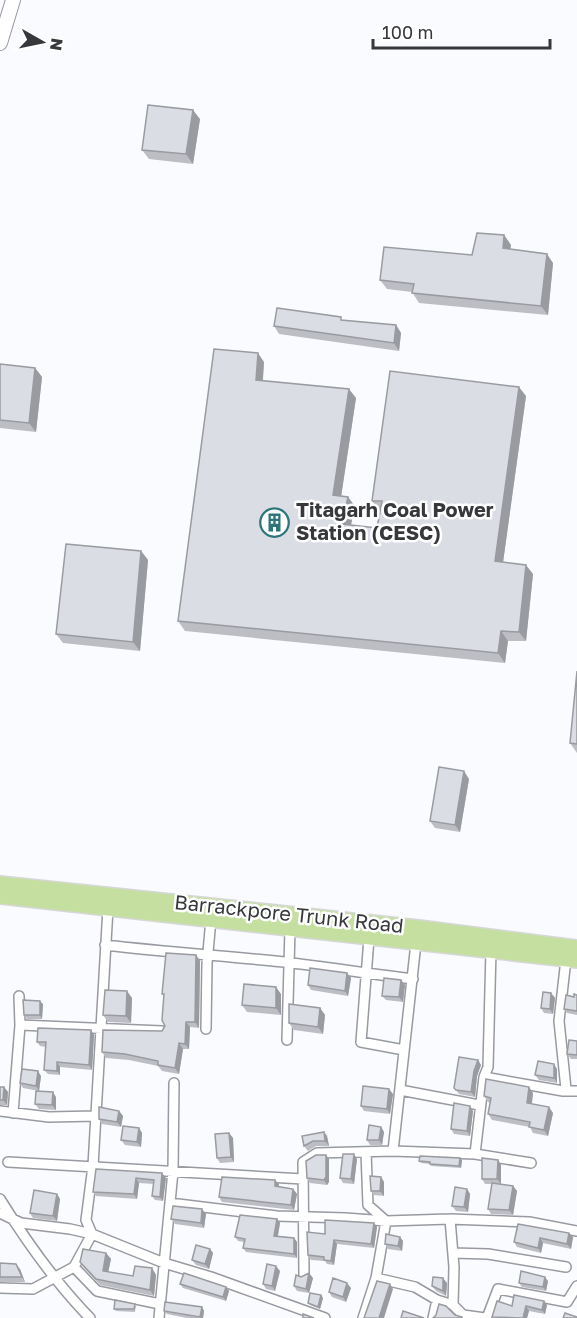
<svg xmlns="http://www.w3.org/2000/svg" width="577" height="1318" font-family="'Golos Text',sans-serif">
  <style>
    .lines { fill: none; stroke-linecap: round; stroke-linejoin: round }
    .street-casing { stroke: #989aa1; stroke-width: 12 }
    .secondary-casing { stroke: #989aa1; stroke-width: 16 }
    .primary-casing { stroke: #d7d7d8; stroke-width: 18 }
    .street { stroke: #fff; stroke-width: 9 }
    .secondary { stroke: #fff; stroke-width: 14 }
    .primary { stroke: #c5dfa1; stroke-width: 15 }
    .wall { fill: #bcbec4 }
    .shaded-wall { fill: #999ba0 }
    .building { fill: #dbdde4; stroke: #999ba0; stroke-width: 1.5 }
    .labels { text-anchor: middle; stroke-width: 5; stroke-linejoin: round; paint-order: stroke }
    .poi-label { font-size: 20px; font-weight: bold; fill: #37383b; stroke: #fff; text-anchor: start }
    .street-label { font-size: 20px; fill: #37383b; stroke: #fff }
  </style>
  <rect width="100%" height="100%" fill="#fafbff"/>
  <g class="lines">
    <defs>
      <path id="street" d="M 108,908 L 93,1166 L 86,1220 L 92,1234 L 164,1263 L 211,1277 L 325,1318
        M 369,938 L 361,1042 L 404,1050
        M 105,945 C 165,952 225,956 284,962 C 327,967 370,974 413,979
        M 20,1025 L 162,1031
        M 206,1029 L 207,963 L 211,919
        M 287,1040 L 290,929
        M 484,1077 L 488,1067 L 491,950
        M 566,1089 L 559,1021 L 566,959
        M 400,1090 L 479,1105
        M 0,1111 L 49,1117 L 96,1116
        M 13,1113 L 20,1025 L 19,996
        M 393,1151 L 416,943
        M 475,1154 L 484,1077 L 563,1091 L 577,1091
        M 8,1162 L 303,1179
        M 0,1199 C 26,1241 55,1282 90,1318
        M 170,1203 L 277,1216 L 345,1218 L 386,1221 L 450,1219 L 529,1222 L 577,1231
        M 0,1213 L 21,1223 L 70,1229 L 92,1234 L 74,1267 L 33,1289 L 0,1288
        M 450,1219 L 454,1267 L 453,1305 L 463,1315 L 485,1318
        M 453,1253 L 488,1254 L 566,1267
        M 74,1267 L 97,1291 L 160,1304
        M 304,1275 L 303,1162 L 317,1153 L 393,1151 L 475,1154 L 531,1163
        M 376,1278 L 415,1287 L 437,1300 L 453,1305
        M 159,1318 L 173,1171 L 174,1083
        M 363,1318 L 376,1278 L 386,1221 L 368,1205 L 366,1152
        M 433,1318 L 437,1300
        M 487,1318 L 498,1289 L 567,1302 L 577,1286"/>
      <path id="secondary" d="M 0,43 L 13,0"/>
      <path id="primary" d="M 0,884 L 419,928 L 577,948
        M 0,896 L 577,960"/>
    </defs>
    <!-- street casing -->
    <use href="#street" class="street-casing"/>
    <!-- secondary casing -->
    <use href="#secondary" class="secondary-casing"/>
    <!-- primary casing -->
    <use href="#primary" class="primary-casing"/>
    <!-- street -->
    <use href="#street" class="street"/>
    <!-- secondary -->
    <use href="#secondary" class="secondary"/>
    <!-- primary -->
    <use href="#primary" class="primary"/>
  </g>
  <!-- wall -->
  <path class="wall" d="M 200,119 L 193,164 L 149,159 L 142,150 Z
    M 504,235 L 511,245 L 510,249 L 553,263 L 548,315 L 419,303 L 412,292 L 387,289 L 380,280 L 472,255 Z
    M 343,320 L 396,325 L 401,333 L 399,351 L 279,334 L 274,326 Z
    M 264,362 L 263,381 L 356,398 L 341,496 L 355,506 L 351,525 L 377,528 L 380,510 L 379,510 L 372,501 L 526,396 L 503,562 L 533,574 L 526,641 L 508,641 L 505,663 L 185,631 L 178,621 Z
    M 0,364 L 35,368 L 42,377 L 36,432 L 0,428 Z
    M 141,551 L 148,560 L 140,651 L 63,643 L 56,634 Z
    M 577,671 L 577,753 L 570,743 Z
    M 469,779 L 460,832 L 435,828 L 430,821 Z
    M 196,955 L 200,961 L 199,1028 L 190,1027 L 189,1049 L 183,1049 L 179,1074 L 162,1071 L 158,1066 L 129,1060 L 106,1058 L 102,1052 L 162,1031 L 165,1026 L 164,996 L 162,994 Z
    M 347,973 L 351,978 L 348,996 L 311,990 L 308,985 Z
    M 401,980 L 405,985 L 403,1002 L 386,1000 L 382,996 Z
    M 551,993 L 555,998 L 553,1014 L 544,1013 L 541,1008 Z
    M 281,994 L 281,1015 L 247,1012 L 242,1005 Z
    M 577,995 L 577,1015 L 567,1013 L 564,1009 Z
    M 132,998 L 131,1023 L 108,1022 L 103,1015 Z
    M 43,1004 L 42,1019 L 27,1019 L 24,1015 Z
    M 320,1008 L 325,1015 L 323,1034 L 294,1030 L 289,1023 Z
    M 91,1030 L 94,1035 L 92,1070 L 60,1067 L 60,1075 L 48,1074 L 44,1070 L 46,1047 L 40,1046 L 37,1042 Z
    M 577,1041 L 577,1059 L 571,1059 L 567,1054 Z
    M 478,1060 L 481,1065 L 477,1076 L 475,1097 L 459,1094 L 454,1088 Z
    M 557,1069 L 557,1083 L 539,1080 L 535,1075 Z
    M 41,1076 L 39,1091 L 23,1088 L 20,1083 Z
    M 0,1087 L 4,1087 L 8,1092 L 7,1105 L 0,1105 Z
    M 533,1093 L 532,1104 L 553,1113 L 548,1136 L 533,1133 L 530,1127 L 492,1120 L 488,1114 L 490,1103 L 488,1102 L 484,1096 Z
    M 393,1094 L 390,1114 L 364,1111 L 361,1106 Z
    M 56,1097 L 56,1110 L 39,1109 L 35,1104 Z
    M 119,1111 L 123,1116 L 121,1127 L 102,1124 L 99,1119 Z
    M 473,1111 L 470,1136 L 454,1134 L 451,1129 Z
    M 381,1127 L 384,1132 L 382,1145 L 370,1145 L 367,1140 Z
    M 139,1128 L 142,1133 L 141,1147 L 125,1145 L 121,1140 Z
    M 324,1132 L 327,1136 L 329,1146 L 316,1146 L 308,1151 L 304,1146 Z
    M 229,1133 L 233,1138 L 234,1162 L 220,1163 L 217,1158 Z
    M 460,1158 L 462,1160 L 461,1168 L 431,1166 L 430,1164 L 421,1163 L 419,1161 Z
    M 329,1159 L 329,1182 L 327,1185 L 310,1183 L 307,1178 Z
    M 357,1159 L 354,1184 L 343,1183 L 340,1178 Z
    M 498,1160 L 501,1165 L 501,1184 L 513,1186 L 517,1191 L 513,1215 L 491,1214 L 488,1209 L 492,1184 L 485,1184 L 482,1179 Z
    M 96,1169 L 166,1178 L 163,1201 L 155,1200 L 152,1196 L 154,1184 L 139,1183 L 137,1199 L 96,1196 L 93,1192 Z
    M 381,1177 L 384,1182 L 384,1196 L 374,1195 L 371,1191 Z
    M 279,1184 L 278,1187 L 293,1189 L 297,1194 L 294,1210 L 222,1202 L 219,1197 Z
    M 467,1189 L 470,1194 L 468,1212 L 456,1211 L 452,1206 Z
    M 57,1194 L 60,1199 L 57,1221 L 33,1218 L 30,1213 Z
    M 206,1214 L 204,1228 L 175,1224 L 171,1219 Z
    M 277,1219 L 280,1223 L 278,1236 L 294,1238 L 297,1242 L 297,1258 L 246,1252 L 243,1248 L 244,1242 L 238,1241 L 235,1237 Z
    M 518,1224 L 573,1237 L 571,1249 L 543,1243 L 541,1253 L 517,1247 L 514,1242 Z
    M 377,1227 L 374,1248 L 337,1244 L 334,1265 L 327,1264 L 325,1261 L 311,1260 L 308,1255 L 325,1234 Z
    M 400,1237 L 403,1241 L 402,1251 L 388,1249 L 385,1244 Z
    M 210,1249 L 213,1253 L 209,1269 L 196,1265 L 192,1260 Z
    M 106,1253 L 111,1259 L 108,1272 L 133,1276 L 152,1268 L 156,1275 L 154,1296 L 100,1285 L 84,1268 L 80,1262 Z
    M 0,1263 L 20,1269 L 25,1282 L 0,1282 Z
    M 280,1271 L 275,1291 L 266,1289 L 263,1284 Z
    M 301,1277 L 313,1278 L 309,1293 L 297,1291 L 294,1286 Z
    M 548,1281 L 546,1291 L 522,1287 L 519,1283 Z
    M 447,1283 L 446,1296 L 436,1291 L 432,1286 Z
    M 180,1284 L 226,1287 L 229,1291 L 226,1301 L 183,1288 Z
    M 351,1288 L 346,1302 L 332,1297 L 329,1292 Z
    M 321,1295 L 323,1298 L 320,1309 L 310,1305 L 308,1303 Z
    M 547,1305 L 545,1314 L 529,1311 L 527,1318 L 492,1317 L 512,1306 Z
    M 136,1306 L 135,1312 L 116,1311 L 114,1309 Z
    M 202,1307 L 204,1311 L 203,1318 L 187,1318 L 167,1314 L 164,1311 Z"/>
  <!-- shaded-wall -->
  <path class="shaded-wall" d="M 193,110 L 200,119 L 193,164 L 186,154 Z
    M 504,235 L 511,245 L 509,258 L 503,248 Z
    M 547,254 L 553,263 L 548,315 L 541,306 Z
    M 396,325 L 401,333 L 399,351 L 394,343 Z
    M 258,353 L 264,362 L 262,389 L 256,380 Z
    M 35,368 L 42,377 L 36,432 L 29,423 Z
    M 519,387 L 526,396 L 502,570 L 495,561 Z
    M 349,389 L 356,398 L 340,504 L 333,495 Z
    M 348,497 L 355,506 L 349,534 L 342,524 Z
    M 141,551 L 148,560 L 140,651 L 133,642 Z
    M 526,565 L 533,574 L 526,641 L 519,632 Z
    M 501,631 L 508,641 L 505,663 L 498,653 Z
    M 464,771 L 469,779 L 460,832 L 455,825 Z
    M 196,955 L 200,961 L 199,1028 L 195,1022 Z
    M 347,973 L 351,978 L 348,996 L 345,991 Z
    M 401,980 L 405,985 L 403,1002 L 399,997 Z
    M 276,987 L 281,994 L 281,1015 L 276,1008 Z
    M 127,991 L 132,998 L 131,1023 L 126,1016 Z
    M 551,993 L 555,998 L 553,1014 L 550,1009 Z
    M 40,1001 L 43,1004 L 42,1019 L 40,1015 Z
    M 320,1008 L 325,1015 L 323,1034 L 318,1027 Z
    M 186,1022 L 190,1027 L 189,1049 L 185,1044 Z
    M 91,1030 L 94,1035 L 92,1070 L 89,1065 Z
    M 179,1043 L 183,1049 L 179,1074 L 175,1068 Z
    M 478,1060 L 481,1065 L 477,1076 L 475,1097 L 471,1092 L 474,1071 Z
    M 57,1062 L 60,1067 L 60,1075 L 57,1071 Z
    M 554,1064 L 557,1069 L 557,1083 L 554,1078 Z
    M 38,1071 L 41,1076 L 39,1091 L 36,1086 Z
    M 4,1087 L 8,1092 L 7,1105 L 3,1100 Z
    M 529,1087 L 533,1093 L 531,1109 L 527,1103 Z
    M 389,1089 L 393,1094 L 390,1114 L 387,1109 Z
    M 53,1092 L 56,1097 L 56,1110 L 52,1105 Z
    M 470,1106 L 473,1111 L 470,1136 L 467,1131 Z
    M 549,1107 L 553,1113 L 548,1136 L 544,1130 Z
    M 119,1111 L 123,1116 L 121,1127 L 117,1122 Z
    M 381,1127 L 384,1132 L 382,1145 L 379,1140 Z
    M 139,1128 L 142,1133 L 141,1147 L 137,1142 Z
    M 324,1132 L 327,1136 L 329,1146 L 325,1141 Z
    M 229,1133 L 233,1138 L 234,1162 L 231,1157 Z
    M 354,1154 L 357,1159 L 354,1184 L 351,1179 Z
    M 326,1155 L 329,1159 L 329,1182 L 327,1185 L 324,1180 Z
    M 460,1158 L 462,1160 L 461,1168 L 459,1166 Z
    M 498,1160 L 501,1165 L 501,1184 L 497,1179 Z
    M 162,1173 L 166,1178 L 163,1201 L 160,1197 Z
    M 381,1177 L 384,1182 L 384,1196 L 380,1191 Z
    M 136,1178 L 139,1183 L 137,1199 L 134,1194 Z
    M 275,1180 L 279,1184 L 278,1191 L 275,1186 Z
    M 513,1186 L 517,1191 L 513,1215 L 509,1210 Z
    M 293,1189 L 297,1194 L 294,1210 L 291,1205 Z
    M 467,1189 L 470,1194 L 468,1212 L 464,1207 Z
    M 57,1194 L 60,1199 L 57,1221 L 53,1216 Z
    M 202,1209 L 206,1214 L 204,1228 L 201,1223 Z
    M 277,1219 L 280,1223 L 277,1240 L 274,1236 Z
    M 374,1223 L 377,1227 L 374,1248 L 371,1244 Z
    M 569,1233 L 573,1237 L 571,1249 L 567,1244 Z
    M 400,1237 L 403,1241 L 402,1251 L 398,1246 Z
    M 294,1238 L 297,1242 L 297,1258 L 294,1254 Z
    M 540,1238 L 543,1243 L 541,1253 L 538,1248 Z
    M 334,1240 L 337,1244 L 334,1265 L 331,1261 Z
    M 210,1249 L 213,1253 L 209,1269 L 205,1264 Z
    M 106,1253 L 111,1259 L 107,1278 L 103,1271 Z
    M 16,1264 L 20,1269 L 25,1282 L 22,1277 Z
    M 276,1266 L 280,1271 L 275,1291 L 272,1286 Z
    M 152,1268 L 156,1275 L 154,1296 L 150,1290 Z
    M 309,1273 L 313,1278 L 309,1293 L 306,1289 Z
    M 545,1277 L 548,1281 L 546,1291 L 543,1287 Z
    M 443,1278 L 447,1283 L 446,1296 L 443,1291 Z
    M 347,1283 L 351,1288 L 346,1302 L 343,1297 Z
    M 390,1284 L 393,1289 L 384,1318 L 379,1318 Z
    M 226,1287 L 229,1291 L 226,1301 L 223,1297 Z
    M 321,1295 L 323,1298 L 320,1309 L 318,1307 Z
    M 544,1301 L 547,1305 L 545,1314 L 542,1310 Z
    M 526,1306 L 529,1311 L 527,1318 L 523,1318 Z
    M 202,1307 L 204,1311 L 203,1318 L 201,1318 L 200,1317 Z"/>
  <!-- building -->
  <path class="building" d="M 148,105 L 193,110 L 186,154 L 142,150 Z
    M 477,233 L 504,235 L 503,248 L 547,254 L 541,306 L 412,293 L 414,284 L 380,280 L 384,247 L 472,255 Z
    M 277,308 L 341,317 L 341,320 L 396,325 L 394,343 L 274,326 Z
    M 214,349 L 258,353 L 256,380 L 349,389 L 333,495 L 348,497 L 342,524 L 377,528 L 382,501 L 372,501 L 390,371 L 519,387 L 495,561 L 526,565 L 519,632 L 501,631 L 498,653 L 178,621 Z
    M 0,364 L 35,368 L 29,423 L 0,420 Z
    M 66,544 L 141,551 L 133,642 L 56,634 Z
    M 577,671 L 577,744 L 570,743 Z
    M 439,767 L 464,771 L 455,825 L 430,821 Z
    M 166,953 L 196,955 L 195,1022 L 186,1022 L 185,1044 L 179,1043 L 175,1068 L 158,1065 L 158,1061 L 125,1054 L 102,1052 L 103,1030 L 162,1031 L 165,1026 L 162,1020 L 164,994 L 162,994 Z
    M 310,968 L 347,973 L 345,991 L 308,985 Z
    M 384,978 L 401,980 L 399,997 L 382,996 Z
    M 244,984 L 276,987 L 276,1008 L 242,1005 Z
    M 105,990 L 127,991 L 126,1016 L 103,1015 Z
    M 543,992 L 551,993 L 550,1009 L 541,1008 Z
    M 574,994 L 577,995 L 577,1011 L 564,1009 L 566,995 L 574,997 Z
    M 23,1000 L 40,1001 L 40,1015 L 24,1015 Z
    M 289,1004 L 320,1008 L 318,1027 L 289,1023 Z
    M 38,1028 L 91,1030 L 89,1065 L 57,1062 L 57,1071 L 44,1070 L 46,1042 L 37,1042 Z
    M 569,1040 L 577,1041 L 577,1055 L 567,1054 Z
    M 459,1057 L 478,1060 L 474,1071 L 471,1092 L 456,1090 L 454,1088 Z
    M 538,1061 L 554,1064 L 554,1078 L 535,1075 Z
    M 22,1069 L 38,1071 L 36,1086 L 20,1083 Z
    M 486,1079 L 529,1087 L 527,1103 L 549,1107 L 544,1130 L 529,1127 L 530,1122 L 488,1114 L 491,1098 L 484,1096 Z
    M 363,1086 L 389,1089 L 387,1109 L 361,1106 Z
    M 0,1087 L 4,1087 L 3,1100 L 0,1100 Z
    M 36,1091 L 53,1092 L 52,1105 L 35,1104 Z
    M 454,1103 L 470,1106 L 467,1131 L 451,1129 Z
    M 99,1107 L 119,1111 L 117,1122 L 99,1119 Z
    M 369,1125 L 381,1127 L 379,1140 L 367,1140 Z
    M 123,1126 L 139,1128 L 137,1142 L 121,1140 Z
    M 324,1132 L 325,1141 L 313,1141 L 304,1146 L 302,1136 Z
    M 229,1133 L 231,1157 L 217,1158 L 215,1134 Z
    M 343,1154 L 354,1154 L 351,1179 L 340,1178 Z
    M 316,1155 L 326,1155 L 326,1177 L 324,1180 L 307,1178 L 306,1161 Z
    M 420,1156 L 460,1158 L 459,1166 L 430,1164 L 430,1162 L 419,1161 Z
    M 482,1158 L 498,1160 L 497,1179 L 482,1179 Z
    M 96,1169 L 162,1173 L 160,1197 L 152,1196 L 154,1180 L 136,1178 L 134,1194 L 93,1192 Z
    M 370,1176 L 381,1177 L 380,1191 L 371,1191 Z
    M 222,1177 L 275,1180 L 275,1186 L 293,1189 L 291,1205 L 219,1197 Z
    M 492,1183 L 513,1186 L 509,1210 L 488,1209 Z
    M 455,1187 L 467,1189 L 464,1207 L 452,1206 Z
    M 34,1190 L 57,1194 L 53,1216 L 30,1213 Z
    M 173,1206 L 202,1209 L 201,1223 L 171,1219 Z
    M 240,1215 L 277,1219 L 274,1236 L 294,1238 L 294,1254 L 243,1248 L 245,1239 L 235,1237 Z
    M 325,1220 L 374,1223 L 371,1244 L 334,1240 L 331,1261 L 324,1260 L 324,1257 L 308,1255 L 307,1232 L 325,1234 Z
    M 518,1224 L 569,1233 L 567,1244 L 540,1238 L 538,1248 L 514,1242 Z
    M 386,1234 L 400,1237 L 398,1246 L 385,1244 Z
    M 196,1245 L 210,1249 L 205,1264 L 192,1260 Z
    M 83,1249 L 106,1253 L 103,1271 L 133,1276 L 135,1266 L 152,1268 L 150,1290 L 96,1279 L 80,1262 Z
    M 0,1263 L 16,1264 L 22,1277 L 0,1277 Z
    M 267,1264 L 276,1266 L 272,1286 L 263,1284 Z
    M 521,1271 L 545,1277 L 543,1287 L 519,1283 Z
    M 184,1273 L 226,1287 L 223,1297 L 180,1284 Z
    M 309,1273 L 306,1289 L 294,1286 L 296,1275 L 301,1277 Z
    M 433,1277 L 443,1278 L 443,1291 L 432,1286 Z
    M 333,1278 L 347,1283 L 343,1297 L 329,1292 Z
    M 377,1281 L 390,1284 L 379,1318 L 364,1318 Z
    M 310,1293 L 321,1295 L 318,1307 L 308,1303 Z
    M 514,1295 L 544,1301 L 542,1310 L 526,1306 L 523,1318 L 492,1317 L 497,1301 L 512,1306 Z
    M 115,1300 L 135,1304 L 134,1309 L 114,1309 Z
    M 165,1302 L 202,1307 L 200,1317 L 164,1311 Z
    M 439,1304 L 446,1306 L 455,1315 L 462,1317 L 462,1318 L 433,1318 L 436,1315 Z
    M 403,1311 L 424,1318 L 401,1318 Z
    M 565,1313 L 577,1317 L 577,1318 L 563,1318 Z
    M 303,1314 L 314,1318 L 303,1318 Z"/>
  <!-- icons -->
  <defs>
    <symbol id="building-ring" viewBox="-11 -11 22 22"><circle r="9.5" fill="#fff" stroke="#2c7679" stroke-width="1.5"/><path d="M-4-6H4V6H1V3H-1V6H-4ZM-2.5-4.3h1.7v1.8h-1.7ZM.8-4.3h1.7v1.8H.8ZM-2.5-1h1.7V.8h-1.7ZM.8-1h1.7V.8H.8Z" fill="#2c7679"/></symbol>
  </defs>
  <g fill-rule="evenodd">
    <use href="#building-ring" x="258" y="506" width="33" height="33"/>
  </g>
  <g class="labels">
    <!-- poi labels -->
    <g class="poi-label">
      <text x="296" y="517">Titagarh Coal Power<tspan x="296" dy="23">Station (CESC)</tspan></text>
    </g>
    <!-- street labels -->
    <g class="street-label">
      <text transform="translate(289 914) rotate(6)" y="7">Barrackpore Trunk Road</text>
    </g>
  </g>
  <!-- north arrow -->
  <g transform="translate(42 42) rotate(99)" stroke="#ffffff" stroke-width="4.5" paint-order="stroke">
  <path d="M0-4.5L10 22L0 15L-10 22Z" fill="#37383b"/>
  <text y="-9" font-size="16" font-weight="bold" text-anchor="middle" fill="#37383b">N</text>
  </g>
  <!-- scale -->
  <path d="M373 39v9h177v-9" fill="none" stroke="#37383b" stroke-width="3"/>
  <text x="382" y="39" font-size="18" fill="#37383b" stroke="#ffffff" stroke-width="4.5" paint-order="stroke">100 m</text>
</svg>
